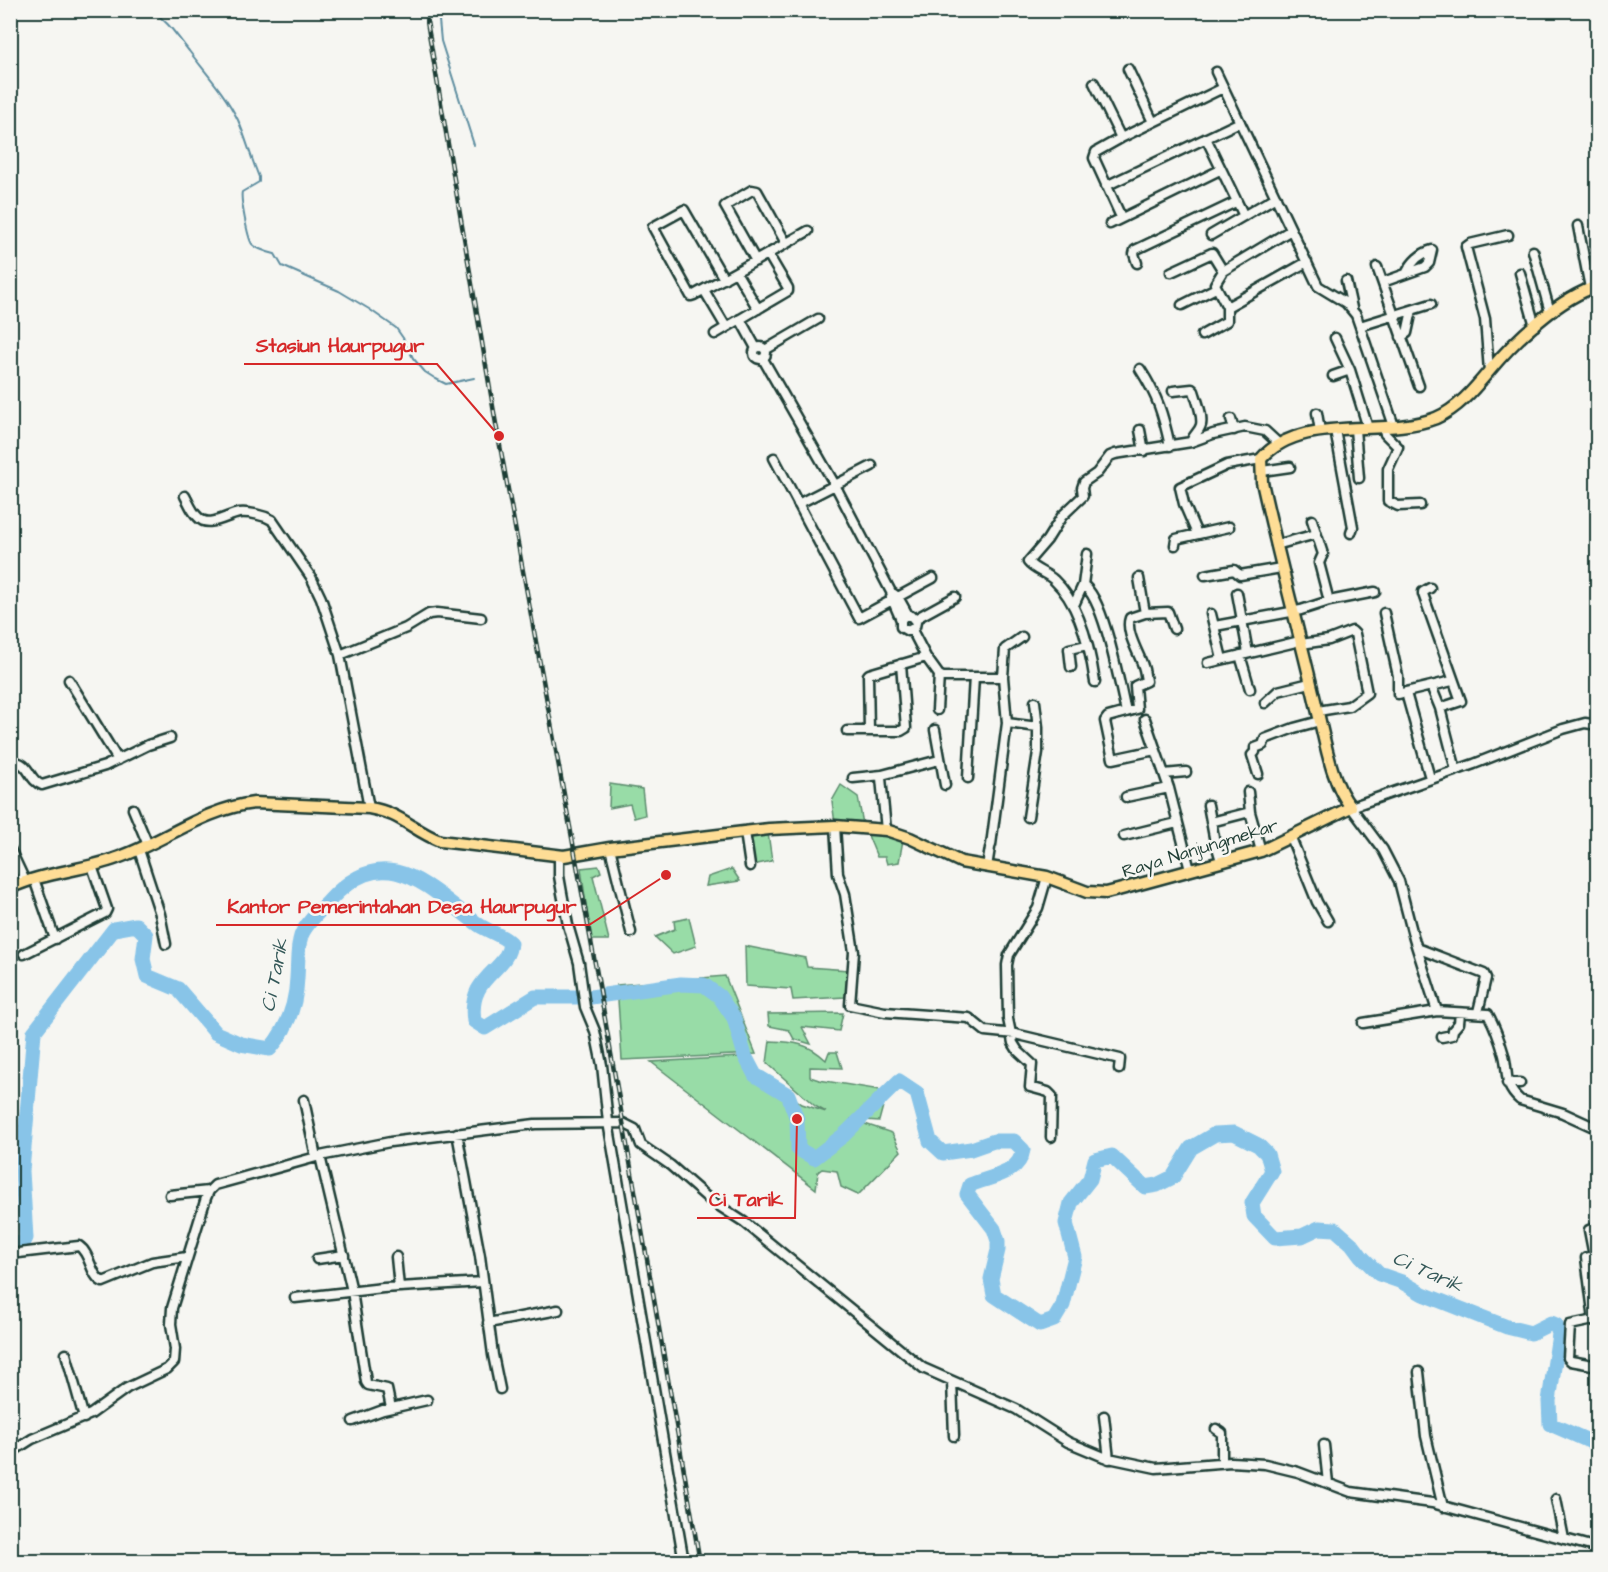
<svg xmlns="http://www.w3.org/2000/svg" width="1608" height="1572" font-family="'Architects Daughter',sans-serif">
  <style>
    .green { fill: #98dca7; stroke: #5c8c6e; stroke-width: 1.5 }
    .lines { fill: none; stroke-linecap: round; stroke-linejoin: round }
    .stream { stroke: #5e8ea0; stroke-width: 2 }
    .river { stroke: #88c4e8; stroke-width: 15 }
    .minor-casing { stroke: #1f3d34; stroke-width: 13 }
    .major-casing { stroke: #1f3d34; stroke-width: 15 }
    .minor { stroke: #f6f6f2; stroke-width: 8 }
    .major { stroke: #fedd96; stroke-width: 10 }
    .rail-casing { stroke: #1f3d34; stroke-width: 4.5 }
    .rail { stroke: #f6f6f2; stroke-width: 2; stroke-dasharray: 7; stroke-linecap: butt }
    .labels { text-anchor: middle; stroke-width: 5; stroke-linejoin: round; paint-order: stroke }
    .street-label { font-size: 18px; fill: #1f3d34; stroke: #f6f6f2 }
    .water-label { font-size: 20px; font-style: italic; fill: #345858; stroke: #f6f6f2 }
    .leader { fill: none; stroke: #d62828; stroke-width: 2 }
    .callout-dot { fill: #d62828; stroke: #f6f6f2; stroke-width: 2 }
    .callout-label { font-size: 20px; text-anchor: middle; font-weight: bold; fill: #d62828; stroke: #f6f6f2; stroke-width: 5; stroke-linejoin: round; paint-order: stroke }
  </style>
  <rect width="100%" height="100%" fill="#f6f6f2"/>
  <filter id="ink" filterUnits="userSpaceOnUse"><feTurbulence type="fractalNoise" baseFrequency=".0167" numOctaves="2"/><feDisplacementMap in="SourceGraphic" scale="12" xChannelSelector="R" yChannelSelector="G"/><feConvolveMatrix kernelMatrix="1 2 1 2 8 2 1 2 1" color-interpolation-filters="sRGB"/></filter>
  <g filter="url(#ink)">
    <!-- green -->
    <path class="green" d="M 610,784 L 642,789 L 645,815 L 634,818 L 630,804 L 609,808 Z
      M 841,785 L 858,797 L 863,824 L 835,824 L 832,801 Z
      M 768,833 L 772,861 L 752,865 L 748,836 Z
      M 867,833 L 903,840 L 899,862 L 887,864 L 885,857 L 877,857 Z
      M 599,866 L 601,872 L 593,876 L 609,940 L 591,940 L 581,868 Z
      M 732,869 L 740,881 L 706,886 L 708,877 Z
      M 689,918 L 696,946 L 673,954 L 655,937 L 675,929 L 674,921 Z
      M 745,946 L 805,958 L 807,967 L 849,970 L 845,997 L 793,1000 L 791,989 L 746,986 Z
      M 725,976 L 756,1054 L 622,1060 L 617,985 Z
      M 843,1013 L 839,1031 L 802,1027 L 811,1044 L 794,1039 L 789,1030 L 769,1026 L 768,1014 Z
      M 770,1041 C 794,1042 808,1043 826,1060 L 829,1052 L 837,1052 L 842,1068 L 810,1067 L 810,1077 L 819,1080 L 887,1091 L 879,1121 L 850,1119 L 892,1133 L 901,1151 L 858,1195 L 841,1187 L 837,1171 L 822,1169 L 818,1172 L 816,1189 L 651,1062 L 740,1057 L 802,1104 L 826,1112 L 815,1106 L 767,1063 Z"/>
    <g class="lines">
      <!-- stream -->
      <path class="stream" d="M 151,10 C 169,22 176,35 189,51 C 206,73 226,95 238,120 C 246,138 251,158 259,177 L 259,182 L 242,192 C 240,198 248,239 252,244 C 258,250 267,252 275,254 L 282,266 L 339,291 L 369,309 L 396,328 L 403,338 L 413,358 L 425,372 L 436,379 L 446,384 L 474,378
        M 438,10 L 441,41 L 474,145
        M 10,1127 L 25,1125"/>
      <!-- river -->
      <path class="river" d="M 10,1246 L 24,1242 L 26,1238 L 22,1171 L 34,1032 L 114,929 L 136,925 L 146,935 L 143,959 L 147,976 L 178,989 L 216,1033 L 241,1044 L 270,1049 C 287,1029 296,1004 297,978 C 298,965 297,948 301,936 C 306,923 320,911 330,900 C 387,838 428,888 479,925 C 489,932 501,934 510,943 C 508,972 467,975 474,1021 L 485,1028 L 535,997 L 591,997 L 681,984 L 704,985 L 719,996 L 734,1018 L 745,1056 L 755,1075 L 788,1095 L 797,1119 L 798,1149 L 814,1158 L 844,1135 L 899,1081 L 917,1093 L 930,1141 L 943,1153 L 971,1149 L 994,1141 L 1014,1141 L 1023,1150 C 1019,1175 991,1176 970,1185 L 967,1194 L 994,1229 L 998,1241 L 998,1250 L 991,1279 L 994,1295 L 1040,1325 L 1054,1320 L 1063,1305 L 1075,1257 L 1066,1223 L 1071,1203 L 1090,1179 L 1095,1160 L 1112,1156 L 1145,1187 L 1157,1185 L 1173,1177 L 1191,1148 L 1215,1134 L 1234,1133 L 1258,1145 L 1267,1154 L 1272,1171 L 1252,1203 L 1254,1216 L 1275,1238 L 1302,1236 L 1319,1228 L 1335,1229 L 1352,1244 L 1361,1256 L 1379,1274 L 1402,1282 L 1423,1294 L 1507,1327 L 1531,1333 L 1551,1323 L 1556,1325 L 1559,1334 L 1549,1401 L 1550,1424 L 1598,1445"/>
      <defs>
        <path id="minor" d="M 1128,69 L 1153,122
          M 1216,72 L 1318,286 L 1346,303 L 1356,315 L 1394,426
          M 1094,83 L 1121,138
          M 1206,138 L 1244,216
          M 1106,186 L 1240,122
          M 1121,217 L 1094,158 L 1096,152 L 1121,138 L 1223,88
          M 1110,224 L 1220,170
          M 1578,226 L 1590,288
          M 1211,235 L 1276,197
          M 1533,251 L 1550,312
          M 756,261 L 725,206 L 752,190 L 757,191 L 786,243
          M 1137,263 L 1134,254 L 1135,250 L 1236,202
          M 1377,267 L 1419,386
          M 1223,271 L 1291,230
          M 736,272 L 758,309
          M 1171,272 L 1212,253 L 1223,271 L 1215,284 L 1227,307
          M 1520,273 L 1535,326
          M 724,279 L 684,210 L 653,227 L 691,296 L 694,295 C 732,274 770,253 808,231
          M 1346,281 L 1352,308
          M 1383,282 L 1425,267 L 1429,263 L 1432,250 C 1421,253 1412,262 1407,272
          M 704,290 L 726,327
          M 1182,305 L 1216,288
          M 740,319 L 756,348
          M 1360,326 L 1431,304
          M 715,334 L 788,291 L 788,288 L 768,254
          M 1202,335 L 1227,321 L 1227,307 L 1307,262
          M 1401,337 L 1407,333 L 1412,310
          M 1335,338 L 1350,370 L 1368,428
          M754 353a6 6 0 1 1 12 0a6 6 0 1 1-12 0Z
          M 765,350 L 818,319
          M 763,359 L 835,485 L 891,592 L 898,597 L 908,615
          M 1140,369 C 1158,397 1163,414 1170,446
          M 1489,371 L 1485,319 L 1466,247 L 1470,244 L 1508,235
          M 1333,376 L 1350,370
          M 1173,391 L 1192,389 L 1194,391 C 1197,401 1203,415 1201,425 C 1199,432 1193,435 1191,442
          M 1317,413 L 1320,431
          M 1231,419 L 1234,430
          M 1384,428 L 1385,434 L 1398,447 L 1388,469 L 1388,501 L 1398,506 L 1420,505
          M 1355,429 L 1359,478
          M 1140,430 L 1144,451
          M 1335,430 L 1353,527 L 1351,533
          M 774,458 L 859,618 L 933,578
          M 1262,471 L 1290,467
          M 185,496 C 189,503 192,512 198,517 C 208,529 227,515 239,513 C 249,512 263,515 272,520 L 311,577 L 321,598 L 340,655 L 369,808
          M 798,504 L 872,466
          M 1312,520 L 1321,548 L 1323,554 L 1319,563 L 1329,601
          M 1197,534 L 1184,504 L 1180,487 L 1227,465 L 1261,459
          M 1175,545 L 1176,539 L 1229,527
          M 1276,545 L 1316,534
          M 1205,575 L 1234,570 L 1240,575 L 1281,568
          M 1139,578 L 1145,613
          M 1083,585 C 1104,597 1120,687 1126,712
          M 1430,588 L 1423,592 L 1423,594 L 1461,701 L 1440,708
          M 1237,593 L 1248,653
          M 891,597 L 901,620 L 901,627 L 908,631 L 915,627 L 916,622 L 911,616 L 904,616 L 901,620
          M 1074,605 L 1083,585 L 1087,554
          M 1384,613 L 1398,676 L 1398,694 L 1452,681
          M 1211,614 L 1222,659
          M 915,619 L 955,597
          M 1215,626 L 1301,610 L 1329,601 L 1375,592
          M 912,630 L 926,657
          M 1301,644 L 1329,640 L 1352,631 L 1355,634 L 1367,693 L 1349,706 L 1318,711
          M 340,655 L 406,628 L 429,614 L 437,613 L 481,618
          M 1240,655 L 1250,689
          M 1208,663 L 1300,641
          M 901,664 L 906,728 L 901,731 L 869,731 L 868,675 L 869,674 L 926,657 L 939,675 L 943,677 L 1003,677 L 1007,723 L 991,845
          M 1071,667 L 1069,649 L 1087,645
          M 1003,677 L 1005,649 L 1022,637
          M 69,680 L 118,760
          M 1095,682 C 1090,648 1080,604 1054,580 C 1047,573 1034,570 1028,562 L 1047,540 L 1062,516 L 1083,496 L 1082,488 L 1084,482 L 1097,473 L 1110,456 L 1115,454 L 1191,442 L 1213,434 L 1245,427 L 1265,431 L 1278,443
          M 1431,686 L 1440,708 L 1456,770
          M 1406,693 L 1430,778
          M 1265,703 L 1278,691 L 1310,683
          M 937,710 L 939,675
          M 1145,719 L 1169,788 L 1190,870
          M 1007,723 L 1038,727 L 1035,702
          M 1598,725 L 1585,723 L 1563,729 L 1474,764 L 1351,807 L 1383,850 L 1399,881 L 1414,939 L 1437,1011 L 1488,1014 C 1495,1027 1500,1041 1504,1055 C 1509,1075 1503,1085 1520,1100 L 1563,1113 L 1598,1129
          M 935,730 L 945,785
          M 847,731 L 869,731
          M 1155,750 L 1113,759 L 1105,721 L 1108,717 L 1137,709 L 1135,686 L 1146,681 C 1145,676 1145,671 1143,666 C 1139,653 1125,632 1130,618 L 1145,613 L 1168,612 L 1174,629
          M 10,761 C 32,762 27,780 42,785 L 105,766 L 148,745 L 170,738
          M 1164,774 L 1186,772
          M 1258,774 L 1252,755 L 1255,752 L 1255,748 L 1263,745 L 1265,739 L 1294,728 L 1320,721
          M 853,778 L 882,775
          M 968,778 L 974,677
          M 1248,792 L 1250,812 L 1261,851
          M 1126,797 L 1169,788
          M 1208,805 L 1214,837 L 1221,861
          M 133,809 L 148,845
          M 1028,817 L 1038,752 L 1038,727
          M 1211,822 L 1250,812
          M 835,826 L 838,874 L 845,894 L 854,952 L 850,1005 L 885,1012 L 969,1018 L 985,1031 L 1015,1034 L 1120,1059 L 1119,1069
          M 886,830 L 881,778 L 882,775 L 939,760
          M 745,832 L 750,866
          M 1124,836 L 1177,823
          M 1291,838 L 1317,902 L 1328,921
          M 610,848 L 631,932
          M 10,849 L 25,881
          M 139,850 L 160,914 L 166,944
          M 559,856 L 559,876 L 562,893 L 568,925 L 579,963 L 585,1007 L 595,1031 L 602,1065 L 608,1122 L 684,1562
          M 987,867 L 990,848
          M 1047,877 L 1038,908 L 1009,955 L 1007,965 L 1008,1019 L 1013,1043 L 1018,1051 L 1032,1064 L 1030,1087 L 1048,1092 L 1052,1096 L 1051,1137
          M 34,879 L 55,939
          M 1417,948 L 1484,974 L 1486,978 L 1478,1012
          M 24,954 L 105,913 L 107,909 L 92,866
          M 1363,1023 L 1437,1011
          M 1442,1037 L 1452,1035 L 1453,1030 L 1459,1023 L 1460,1013
          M 1507,1083 L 1520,1083
          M 304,1100 L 316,1157
          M 457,1133 L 480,1256 L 493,1355 L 500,1389
          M 320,1156 L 352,1291 L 366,1382 L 368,1385 L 387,1389 L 391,1408
          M 170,1195 L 209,1191
          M 1598,1227 L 1589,1230 L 1594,1256 L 1586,1258 L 1594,1320 L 1570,1325 L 1568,1358 L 1571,1361 L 1598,1366
          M 10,1254 L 79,1246 C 91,1254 90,1276 103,1282 L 152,1262 L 187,1257
          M 396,1257 L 399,1287
          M 317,1259 L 344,1255
          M 295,1298 L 383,1288 L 483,1282
          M 488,1323 L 558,1310
          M 66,1354 L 84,1418
          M 1419,1372 L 1426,1436 L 1443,1507
          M 952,1381 L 954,1436
          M 1104,1416 L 1109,1459
          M 353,1421 L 383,1410 L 427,1400
          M 1216,1429 L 1222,1433 L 1222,1463
          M 1324,1445 L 1328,1483
          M 10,1453 L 32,1439 L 91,1414 L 127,1388 L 167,1369 L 174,1362 L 175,1349 L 171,1324 L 172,1308 L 206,1198 L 209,1191 L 215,1185 L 320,1156 L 390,1142 L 535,1124 L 623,1123 L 635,1129 L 641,1145 L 670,1165 L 710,1200 L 744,1222 L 923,1368 L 1016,1409 L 1068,1442 L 1104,1457 L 1156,1468 L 1231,1462 L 1265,1464 L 1298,1472 L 1351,1492 L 1432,1503 L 1598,1548
          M 1556,1499 L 1564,1539"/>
        <path id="major" d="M 10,888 C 44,872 82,871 117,858 C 164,842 203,809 254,803 L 369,808 C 401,813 412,830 440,841 L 564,856 L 610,848 L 769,829 L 835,826 L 886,830 L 910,838 L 961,862 L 1047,877 L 1087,892 L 1106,893 L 1118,890 L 1261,851 L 1351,807 C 1332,785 1325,741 1318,713 C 1300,636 1279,559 1262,482 L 1261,459 C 1302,412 1382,439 1436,418 C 1458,409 1475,388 1490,370 C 1515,340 1560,297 1598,286"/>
      </defs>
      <!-- minor casing -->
      <use href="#minor" class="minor-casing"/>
      <!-- major casing -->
      <use href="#major" class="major-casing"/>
      <!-- minor -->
      <use href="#minor" class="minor"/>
      <!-- major -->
      <use href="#major" class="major"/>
      <defs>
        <path id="rail" d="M 425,10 L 496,424 L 599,985 L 700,1562"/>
      </defs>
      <!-- rail casing -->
      <use href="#rail" class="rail-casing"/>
      <!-- rail -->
      <use href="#rail" class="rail"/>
    </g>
  </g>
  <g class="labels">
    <!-- street labels -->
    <g class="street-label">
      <text transform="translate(1200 848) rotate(-17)" y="6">Raya Nanjungmekar</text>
    </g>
    <!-- water labels -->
    <g class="water-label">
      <text transform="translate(274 975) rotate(-79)" y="7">Ci Tarik</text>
      <text transform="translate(1428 1271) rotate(24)" y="7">Ci Tarik</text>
    </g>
  </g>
  <!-- callouts -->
  <path class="leader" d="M499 436L437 364H244M666 875L589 925H216M797 1119L795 1218H697"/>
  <g class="callout-dot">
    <circle cx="499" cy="436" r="6"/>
    <circle cx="666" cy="875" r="6"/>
    <circle cx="797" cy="1119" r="6"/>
  </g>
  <g class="callout-label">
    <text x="340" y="352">Stasiun Haurpugur</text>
    <text x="402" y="913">Kantor Pemerintahan Desa Haurpugur</text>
    <text x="746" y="1206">Ci Tarik</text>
  </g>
  <!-- margin -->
  <rect width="1608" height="1572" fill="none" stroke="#f6f6f2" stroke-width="36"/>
  <rect x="18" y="18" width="1572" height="1536" fill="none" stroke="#1f3d34" stroke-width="2" filter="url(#ink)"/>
</svg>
